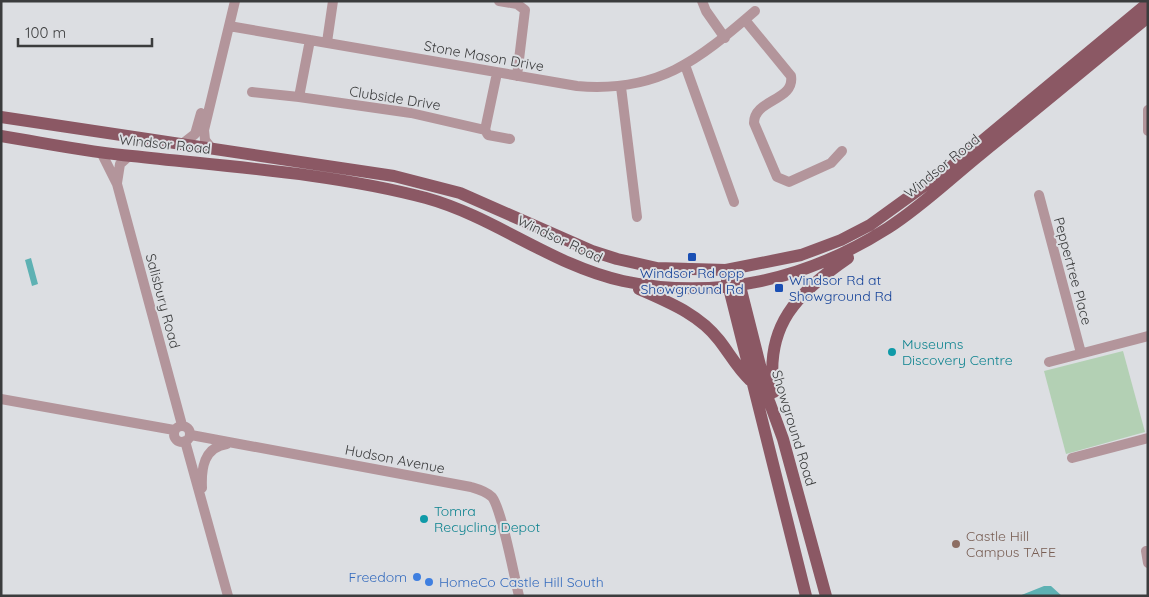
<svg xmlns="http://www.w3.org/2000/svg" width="1149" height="597" font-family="Quicksand,sans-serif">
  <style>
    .green { fill: #b3d0b4 }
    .water { fill: #5eb1b3 }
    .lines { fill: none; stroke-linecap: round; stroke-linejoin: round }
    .minor { stroke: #b3959b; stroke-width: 10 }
    .major { stroke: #8b5864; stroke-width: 12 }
    .transit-dot { fill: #1a4fb4; stroke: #dcdee2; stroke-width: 2 }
    .culture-dot { fill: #0f9aa8; stroke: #dcdee2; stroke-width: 2 }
    .education-dot { fill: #8d6e63; stroke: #dcdee2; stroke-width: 2 }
    .shop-dot { fill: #3f7fe0; stroke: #dcdee2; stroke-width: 2 }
    .labels { text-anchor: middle; stroke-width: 4; stroke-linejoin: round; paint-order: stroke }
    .street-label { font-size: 14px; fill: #3b3c3d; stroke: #dcdee2 }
    .transit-label { font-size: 14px; fill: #164399; stroke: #dcdee2 }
    .culture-label { font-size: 14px; fill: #0d838f; stroke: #dcdee2; text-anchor: start }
    .education-label { font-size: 14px; fill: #785e54; stroke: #dcdee2; text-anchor: start }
    .shop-label { font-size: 14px; fill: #366cbe; stroke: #dcdee2; text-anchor: end }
  </style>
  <rect width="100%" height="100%" fill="#dcdee2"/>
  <!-- green -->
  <path class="green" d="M 1123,351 L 1145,432 L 1066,454 L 1044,371 Z"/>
  <!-- water -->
  <path class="water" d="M 31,258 L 38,284 L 32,286 L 25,260 Z
    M 1044,586 L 1051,586 L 1062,596 L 1019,596 Z"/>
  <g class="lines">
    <!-- minor -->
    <path class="minor" d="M 499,1 L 517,4 L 525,10 L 517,76
      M 702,1 L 706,11 L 725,38
      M 745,20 L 791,76 C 795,101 754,99 754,123 L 777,177 L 789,182 L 831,163 L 842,151
      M 229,26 L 577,86 C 658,93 697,61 755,11
      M 310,40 L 299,97 L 411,113 L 485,130
      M 327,42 L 333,1
      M 685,65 L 734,202
      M 497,73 L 485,130 L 488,135 L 510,139
      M 621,87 L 637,217
      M 252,92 L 299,97
      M 1148,110 L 1148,131
      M 181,145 L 195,134 L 201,113
      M 212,149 L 205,140 L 204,130 L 235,1
      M 101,152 L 117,184 L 182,425
      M 117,183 L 120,164 L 129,156
      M 1039,195 L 1081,353
      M 1049,362 L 1148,336
      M 1,399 L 174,430
      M174 434a8 8 0 1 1 16 0a8 8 0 1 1-16 0Z
      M 191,435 L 471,487 C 478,489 486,491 492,497 C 502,510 514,576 519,596
      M 185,441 L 228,596
      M 1072,458 L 1148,438
      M 202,488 C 201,468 204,447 227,444
      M 1146,551 L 1148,563"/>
    <!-- major -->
    <path class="major" d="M 1,117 L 394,176 L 460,193 L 592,251 L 617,259 L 657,268 L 726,270 L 801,255 L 841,240 L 870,225 L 953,165 L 1148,3
      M 1,136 C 45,143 88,152 132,156 C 230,167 331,173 426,198 C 495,217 553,266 623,281 C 717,301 808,279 888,228 C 921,207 951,178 982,153 C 1038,108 1093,62 1148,17
      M 738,278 L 769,401 L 783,439 L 826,596
      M 727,280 L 806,596
      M 639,289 C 668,302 699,314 719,340 C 730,354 737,368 750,380
      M 774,392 C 764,326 797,293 848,258"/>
  </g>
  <!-- markers -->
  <g class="transit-dot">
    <rect x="687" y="252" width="10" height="10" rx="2.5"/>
    <rect x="774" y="283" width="10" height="10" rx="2.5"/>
  </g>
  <g class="culture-dot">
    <circle cx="892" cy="352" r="5"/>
    <circle cx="424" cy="519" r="5"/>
  </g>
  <circle class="education-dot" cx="956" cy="544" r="5"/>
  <g class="shop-dot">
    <circle cx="417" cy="577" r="5"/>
    <circle cx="429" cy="582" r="5"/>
  </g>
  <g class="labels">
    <!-- street labels -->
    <g class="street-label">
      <text transform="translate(484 56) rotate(10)" y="5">Stone Mason Drive</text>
      <text transform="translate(395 98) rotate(9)" y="5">Clubside Drive</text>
      <text transform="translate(165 144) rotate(6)" y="5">Windsor Road</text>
      <text transform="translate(942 166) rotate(-39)" y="5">Windsor Road</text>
      <text transform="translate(560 239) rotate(25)" y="5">Windsor Road</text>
      <text transform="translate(1073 271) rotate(75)" y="5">Peppertree Place</text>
      <text transform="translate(163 301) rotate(75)" y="5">Salisbury Road</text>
      <text transform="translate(794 428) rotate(73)" y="5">Showground Road</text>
      <text transform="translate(395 459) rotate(11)" y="5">Hudson Avenue</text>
    </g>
    <!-- transit labels -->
    <g class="transit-label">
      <text x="692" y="278">Windsor Rd opp<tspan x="692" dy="16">Showground Rd</tspan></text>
      <text x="789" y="285" text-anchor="start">Windsor Rd at<tspan x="789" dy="16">Showground Rd</tspan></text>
    </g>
    <!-- culture labels -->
    <g class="culture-label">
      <text x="902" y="349">Museums<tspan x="902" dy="16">Discovery Centre</tspan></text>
      <text x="434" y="516">Tomra<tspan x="434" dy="16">Recycling Depot</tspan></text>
    </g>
    <!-- education labels -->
    <g class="education-label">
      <text x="966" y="541">Castle Hill<tspan x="966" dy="16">Campus TAFE</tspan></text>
    </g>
    <!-- shop labels -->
    <g class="shop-label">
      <text x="407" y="582">Freedom</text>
      <text x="439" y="587" text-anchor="start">HomeCo Castle Hill South</text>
    </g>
  </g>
  <!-- border -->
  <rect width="1149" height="597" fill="none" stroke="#3b3c3d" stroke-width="5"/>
  <!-- scale -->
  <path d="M18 38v8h134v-8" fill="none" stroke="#3b3c3d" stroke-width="2.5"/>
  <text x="25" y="38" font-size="15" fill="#3b3c3d" stroke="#dcdee2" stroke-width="4" paint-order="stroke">100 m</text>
</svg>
